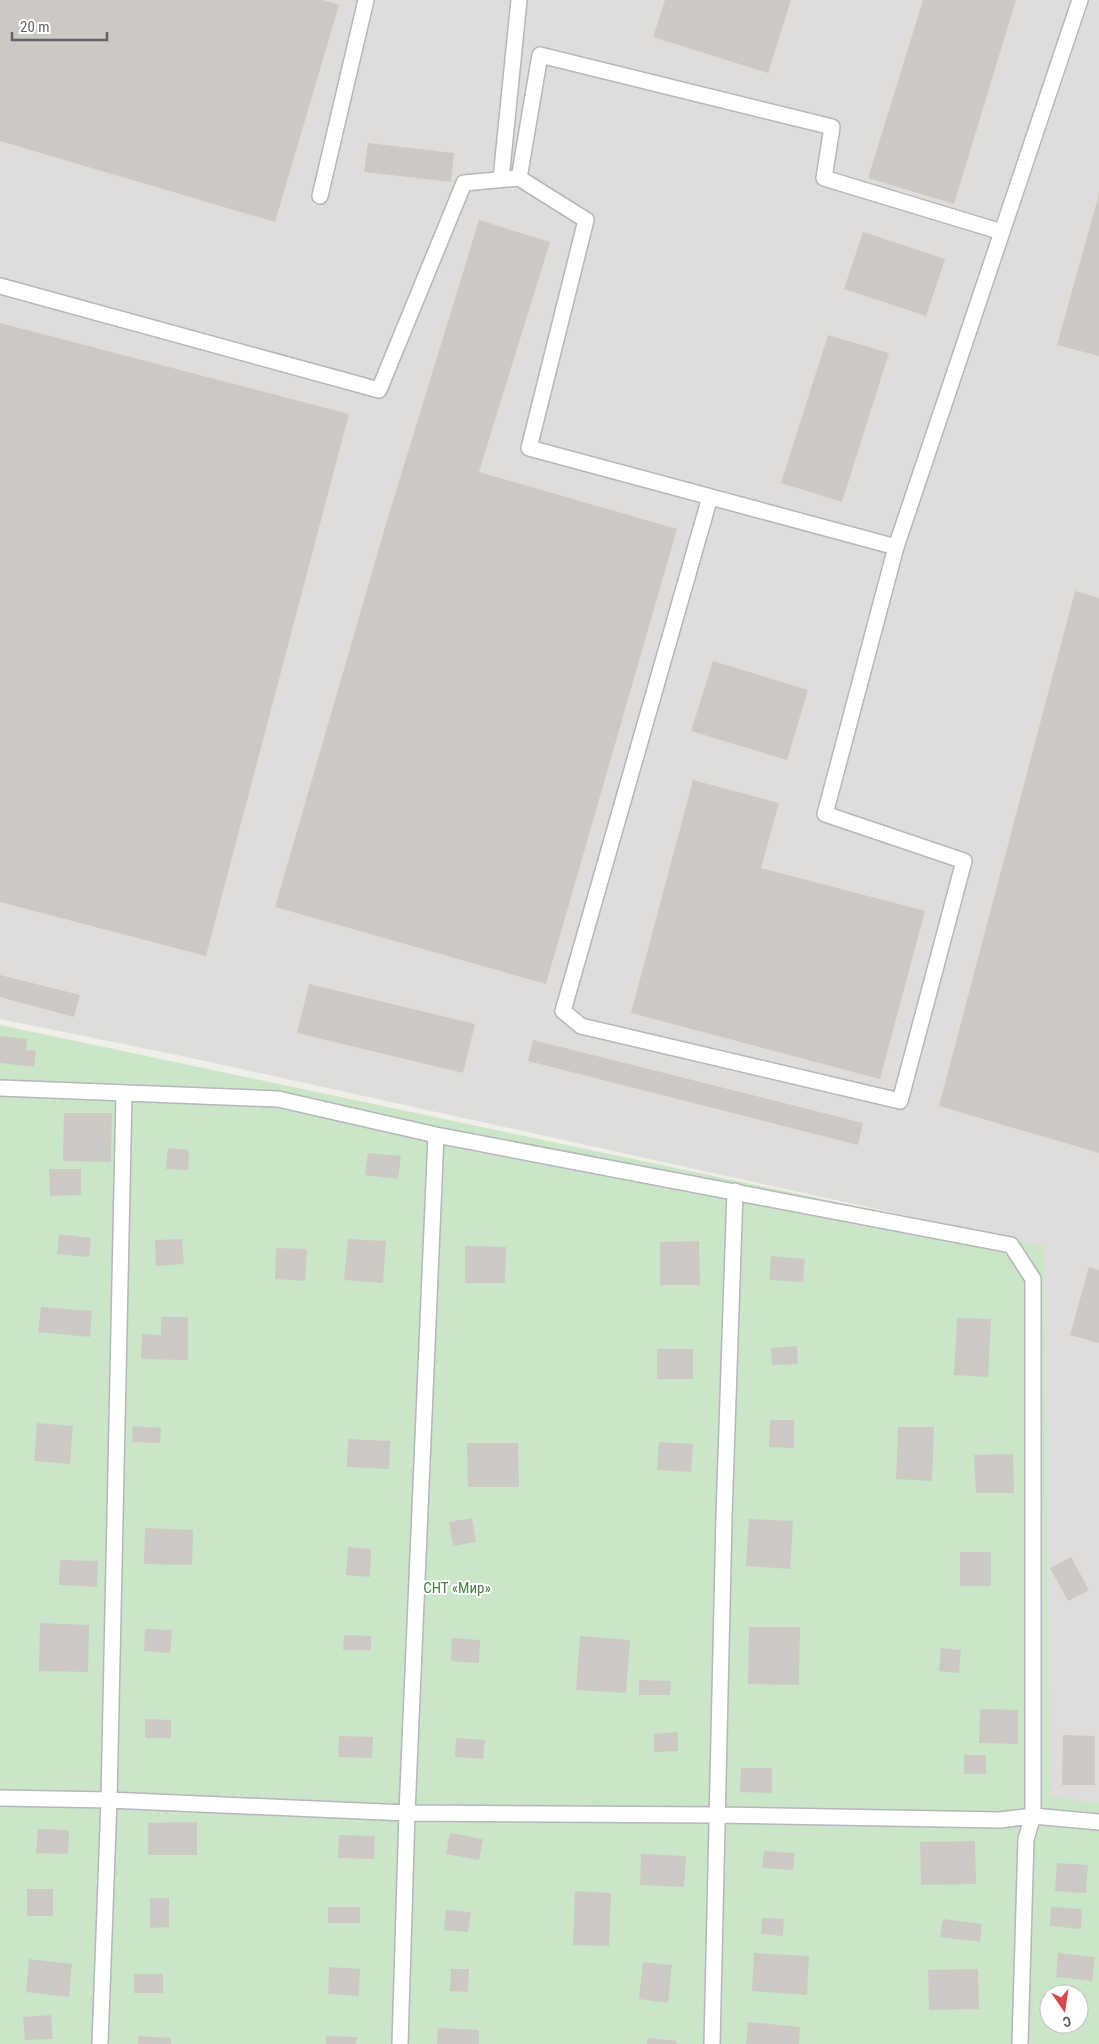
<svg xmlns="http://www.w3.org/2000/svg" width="1099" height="2044" font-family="'Roboto Condensed',sans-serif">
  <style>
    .industrial { fill: #dfdddb }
    .green { fill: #cbe5c8; fill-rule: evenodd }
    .building { fill: #ccc9c5 }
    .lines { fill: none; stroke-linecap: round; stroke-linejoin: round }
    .lane-casing { stroke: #b4b6b9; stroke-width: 18 }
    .lane { stroke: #fff; stroke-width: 15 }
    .labels { text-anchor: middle; stroke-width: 4; stroke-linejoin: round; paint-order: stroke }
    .park-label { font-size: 15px; fill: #41803e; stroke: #fff }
  </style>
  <rect width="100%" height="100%" fill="#f0eee9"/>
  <!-- industrial -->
  <path class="industrial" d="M 0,0 L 1099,0 L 1099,1803 L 1050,1798 L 1044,1246 L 182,1056 L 0,1019 Z"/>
  <!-- green -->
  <path class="green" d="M 0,1025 L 1044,1246 L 1050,1797 L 1099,1803 L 1099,2044 L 0,2044 ZM 1049,1994 L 1079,1994 L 1079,2024 L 1049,2024 Z"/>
  <!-- building -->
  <path class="building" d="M 0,0 L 322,0 L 339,5 L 275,222 L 0,141 Z
    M 665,0 L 791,0 L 768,73 L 653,37 Z
    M 923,0 L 1016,0 L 954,204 L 868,178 Z
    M 368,143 L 454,153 L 451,182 L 364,172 Z
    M 1099,194 L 1099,356 L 1057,345 Z
    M 479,220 L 550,242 L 479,472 L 677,529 L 546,984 L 275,907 L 386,524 Z
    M 863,232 L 945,259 L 926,316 L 844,289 Z
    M 0,323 L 349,414 L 206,956 L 0,902 Z
    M 828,335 L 889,353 L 842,502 L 781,483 Z
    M 1075,591 L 1099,598 L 1099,1153 L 939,1106 Z
    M 713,661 L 808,690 L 787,760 L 691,731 Z
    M 693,780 L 779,803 L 761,868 L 925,911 L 880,1079 L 631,1013 Z
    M 0,975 L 80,995 L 74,1017 L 0,997 Z
    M 309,984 L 475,1024 L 463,1073 L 297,1033 Z
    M 0,1036 L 27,1039 L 26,1050 L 36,1051 L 34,1067 L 0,1063 Z
    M 533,1040 L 863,1123 L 858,1145 L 528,1061 Z
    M 64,1113 L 112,1113 L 111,1162 L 63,1161 Z
    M 168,1148 L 189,1150 L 188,1170 L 166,1169 Z
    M 368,1153 L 401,1156 L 398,1179 L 365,1175 Z
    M 49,1169 L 81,1169 L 81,1195 L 50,1196 Z
    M 59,1234 L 91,1238 L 89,1257 L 57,1254 Z
    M 182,1239 L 184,1264 L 156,1266 L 155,1240 Z
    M 348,1239 L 386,1241 L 383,1283 L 344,1280 Z
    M 699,1241 L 700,1285 L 660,1285 L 660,1242 Z
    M 465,1246 L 506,1247 L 505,1283 L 465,1283 Z
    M 276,1248 L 307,1249 L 305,1281 L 275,1279 Z
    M 771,1256 L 805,1259 L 803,1282 L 769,1280 Z
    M 1089,1267 L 1099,1270 L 1099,1343 L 1070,1335 Z
    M 41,1307 L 92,1311 L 90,1337 L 38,1332 Z
    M 161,1317 L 188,1317 L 188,1360 L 141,1359 L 142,1334 L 161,1335 Z
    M 957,1318 L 991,1319 L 988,1377 L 954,1375 Z
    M 797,1346 L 798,1364 L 772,1365 L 771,1348 Z
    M 657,1349 L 693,1349 L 693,1379 L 657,1379 Z
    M 770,1420 L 794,1420 L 794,1448 L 769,1447 Z
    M 37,1423 L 73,1426 L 70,1464 L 34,1461 Z
    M 133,1426 L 161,1428 L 160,1443 L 132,1442 Z
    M 898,1427 L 934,1427 L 932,1481 L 896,1479 Z
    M 348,1439 L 390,1441 L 389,1469 L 347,1467 Z
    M 659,1442 L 693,1444 L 691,1472 L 657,1470 Z
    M 467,1443 L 518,1443 L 519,1487 L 468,1487 Z
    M 1013,1454 L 1014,1493 L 976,1493 L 974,1455 Z
    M 472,1518 L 476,1542 L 453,1546 L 449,1522 Z
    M 749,1519 L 793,1521 L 790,1569 L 746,1566 Z
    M 145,1528 L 193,1530 L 192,1565 L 144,1564 Z
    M 348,1547 L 371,1549 L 370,1577 L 346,1575 Z
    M 960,1552 L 991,1552 L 991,1586 L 960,1586 Z
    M 1071,1557 L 1089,1590 L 1068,1601 L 1050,1568 Z
    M 60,1560 L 98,1561 L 97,1587 L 59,1585 Z
    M 40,1623 L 89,1625 L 88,1672 L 39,1671 Z
    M 749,1627 L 800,1627 L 799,1685 L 748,1684 Z
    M 145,1629 L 172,1630 L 170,1653 L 144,1651 Z
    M 344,1635 L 371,1636 L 371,1650 L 343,1650 Z
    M 580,1636 L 630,1640 L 626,1693 L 576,1690 Z
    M 452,1638 L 480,1640 L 479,1663 L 451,1661 Z
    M 941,1648 L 961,1650 L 959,1673 L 939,1671 Z
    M 639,1680 L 671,1681 L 670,1695 L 639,1695 Z
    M 980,1709 L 1018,1710 L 1018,1744 L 979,1743 Z
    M 145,1719 L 171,1720 L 171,1738 L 145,1738 Z
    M 678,1732 L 678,1751 L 654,1752 L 654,1734 Z
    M 1063,1735 L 1095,1736 L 1095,1785 L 1062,1785 Z
    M 339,1736 L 373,1737 L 372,1758 L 338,1757 Z
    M 456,1738 L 485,1740 L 483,1759 L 455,1757 Z
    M 964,1755 L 986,1755 L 986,1774 L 964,1774 Z
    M 741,1768 L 772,1768 L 772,1793 L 740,1792 Z
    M 197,1822 L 197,1855 L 148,1855 L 148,1823 Z
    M 38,1829 L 69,1830 L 68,1854 L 36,1853 Z
    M 450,1833 L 483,1839 L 479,1860 L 446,1854 Z
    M 339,1835 L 375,1836 L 374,1859 L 338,1858 Z
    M 975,1841 L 976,1884 L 921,1885 L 920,1842 Z
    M 764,1851 L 795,1853 L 793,1870 L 762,1868 Z
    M 641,1854 L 686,1856 L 684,1887 L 640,1885 Z
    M 1057,1863 L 1088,1865 L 1086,1893 L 1055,1891 Z
    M 27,1889 L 53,1889 L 53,1916 L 27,1916 Z
    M 575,1891 L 611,1893 L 609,1946 L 573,1945 Z
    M 150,1898 L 169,1898 L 169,1927 L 150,1928 Z
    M 328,1907 L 360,1907 L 360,1923 L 328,1923 Z
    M 1051,1907 L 1082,1909 L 1081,1929 L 1050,1926 Z
    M 446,1910 L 471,1912 L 468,1932 L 444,1930 Z
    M 762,1918 L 784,1919 L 783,1936 L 761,1934 Z
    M 943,1919 L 982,1924 L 980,1942 L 940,1937 Z
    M 754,1953 L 809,1956 L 807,1995 L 752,1991 Z
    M 1058,1953 L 1095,1957 L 1092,1981 L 1056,1977 Z
    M 29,1959 L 72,1964 L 69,1997 L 26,1992 Z
    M 643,1962 L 672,1965 L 668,2003 L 639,1999 Z
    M 329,1967 L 360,1969 L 359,1996 L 328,1994 Z
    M 451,1969 L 469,1969 L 468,1992 L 450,1991 Z
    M 978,1969 L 979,2009 L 929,2010 L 928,1970 Z
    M 134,1974 L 163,1974 L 163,1993 L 134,1993 Z
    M 51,2015 L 53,2039 L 25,2040 L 23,2017 Z
    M 748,2022 L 800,2027 L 799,2044 L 746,2044 Z
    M 438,2028 L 479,2030 L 479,2044 L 437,2044 Z
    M 138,2036 L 171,2038 L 171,2044 L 138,2044 Z
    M 326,2036 L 357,2037 L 356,2044 L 326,2044 Z
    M 648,2038 L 677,2041 L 676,2044 L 647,2044 Z"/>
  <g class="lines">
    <defs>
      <path id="lane" d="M 501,179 L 519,0
        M 320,196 L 366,0
        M 1002,232 L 1080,0
        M 0,286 L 379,390 L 464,183 L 519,178 L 540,55 L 832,127 L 824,178 L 1002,232 L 896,547 L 529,448 L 586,220 L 519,178
        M 710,497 L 563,1011 L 581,1026 L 900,1101 L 964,861 L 825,814 L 896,547
        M 0,1088 L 278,1099 L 436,1135 L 1011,1245 L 1033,1279 L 1033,1816 L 1026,1839 L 1020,2044
        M 0,1798 L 109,1800 L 407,1813 L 718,1815 L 1000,1820 L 1033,1816 L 1099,1822
        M 100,2044 L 109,1800 L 124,1093
        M 400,2044 L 407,1813 L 436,1135
        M 712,2044 L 724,1517 L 735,1191"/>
    </defs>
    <!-- lane casing -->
    <use href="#lane" class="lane-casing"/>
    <!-- lane -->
    <use href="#lane" class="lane"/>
  </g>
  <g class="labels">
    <!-- park labels -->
    <g class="park-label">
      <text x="457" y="1593">СНТ «Мир»</text>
    </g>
  </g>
  <!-- north arrow -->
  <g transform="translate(1064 2009) rotate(167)"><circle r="24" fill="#ffffff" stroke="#bfc1c2"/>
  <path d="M0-4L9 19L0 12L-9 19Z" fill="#d8474a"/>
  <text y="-8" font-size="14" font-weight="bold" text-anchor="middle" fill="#606467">С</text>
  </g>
  <!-- scale -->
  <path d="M12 32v8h95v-8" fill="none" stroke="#606467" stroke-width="2.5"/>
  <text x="20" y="32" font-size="15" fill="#606467" stroke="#ffffff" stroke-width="4" paint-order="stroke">20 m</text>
</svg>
